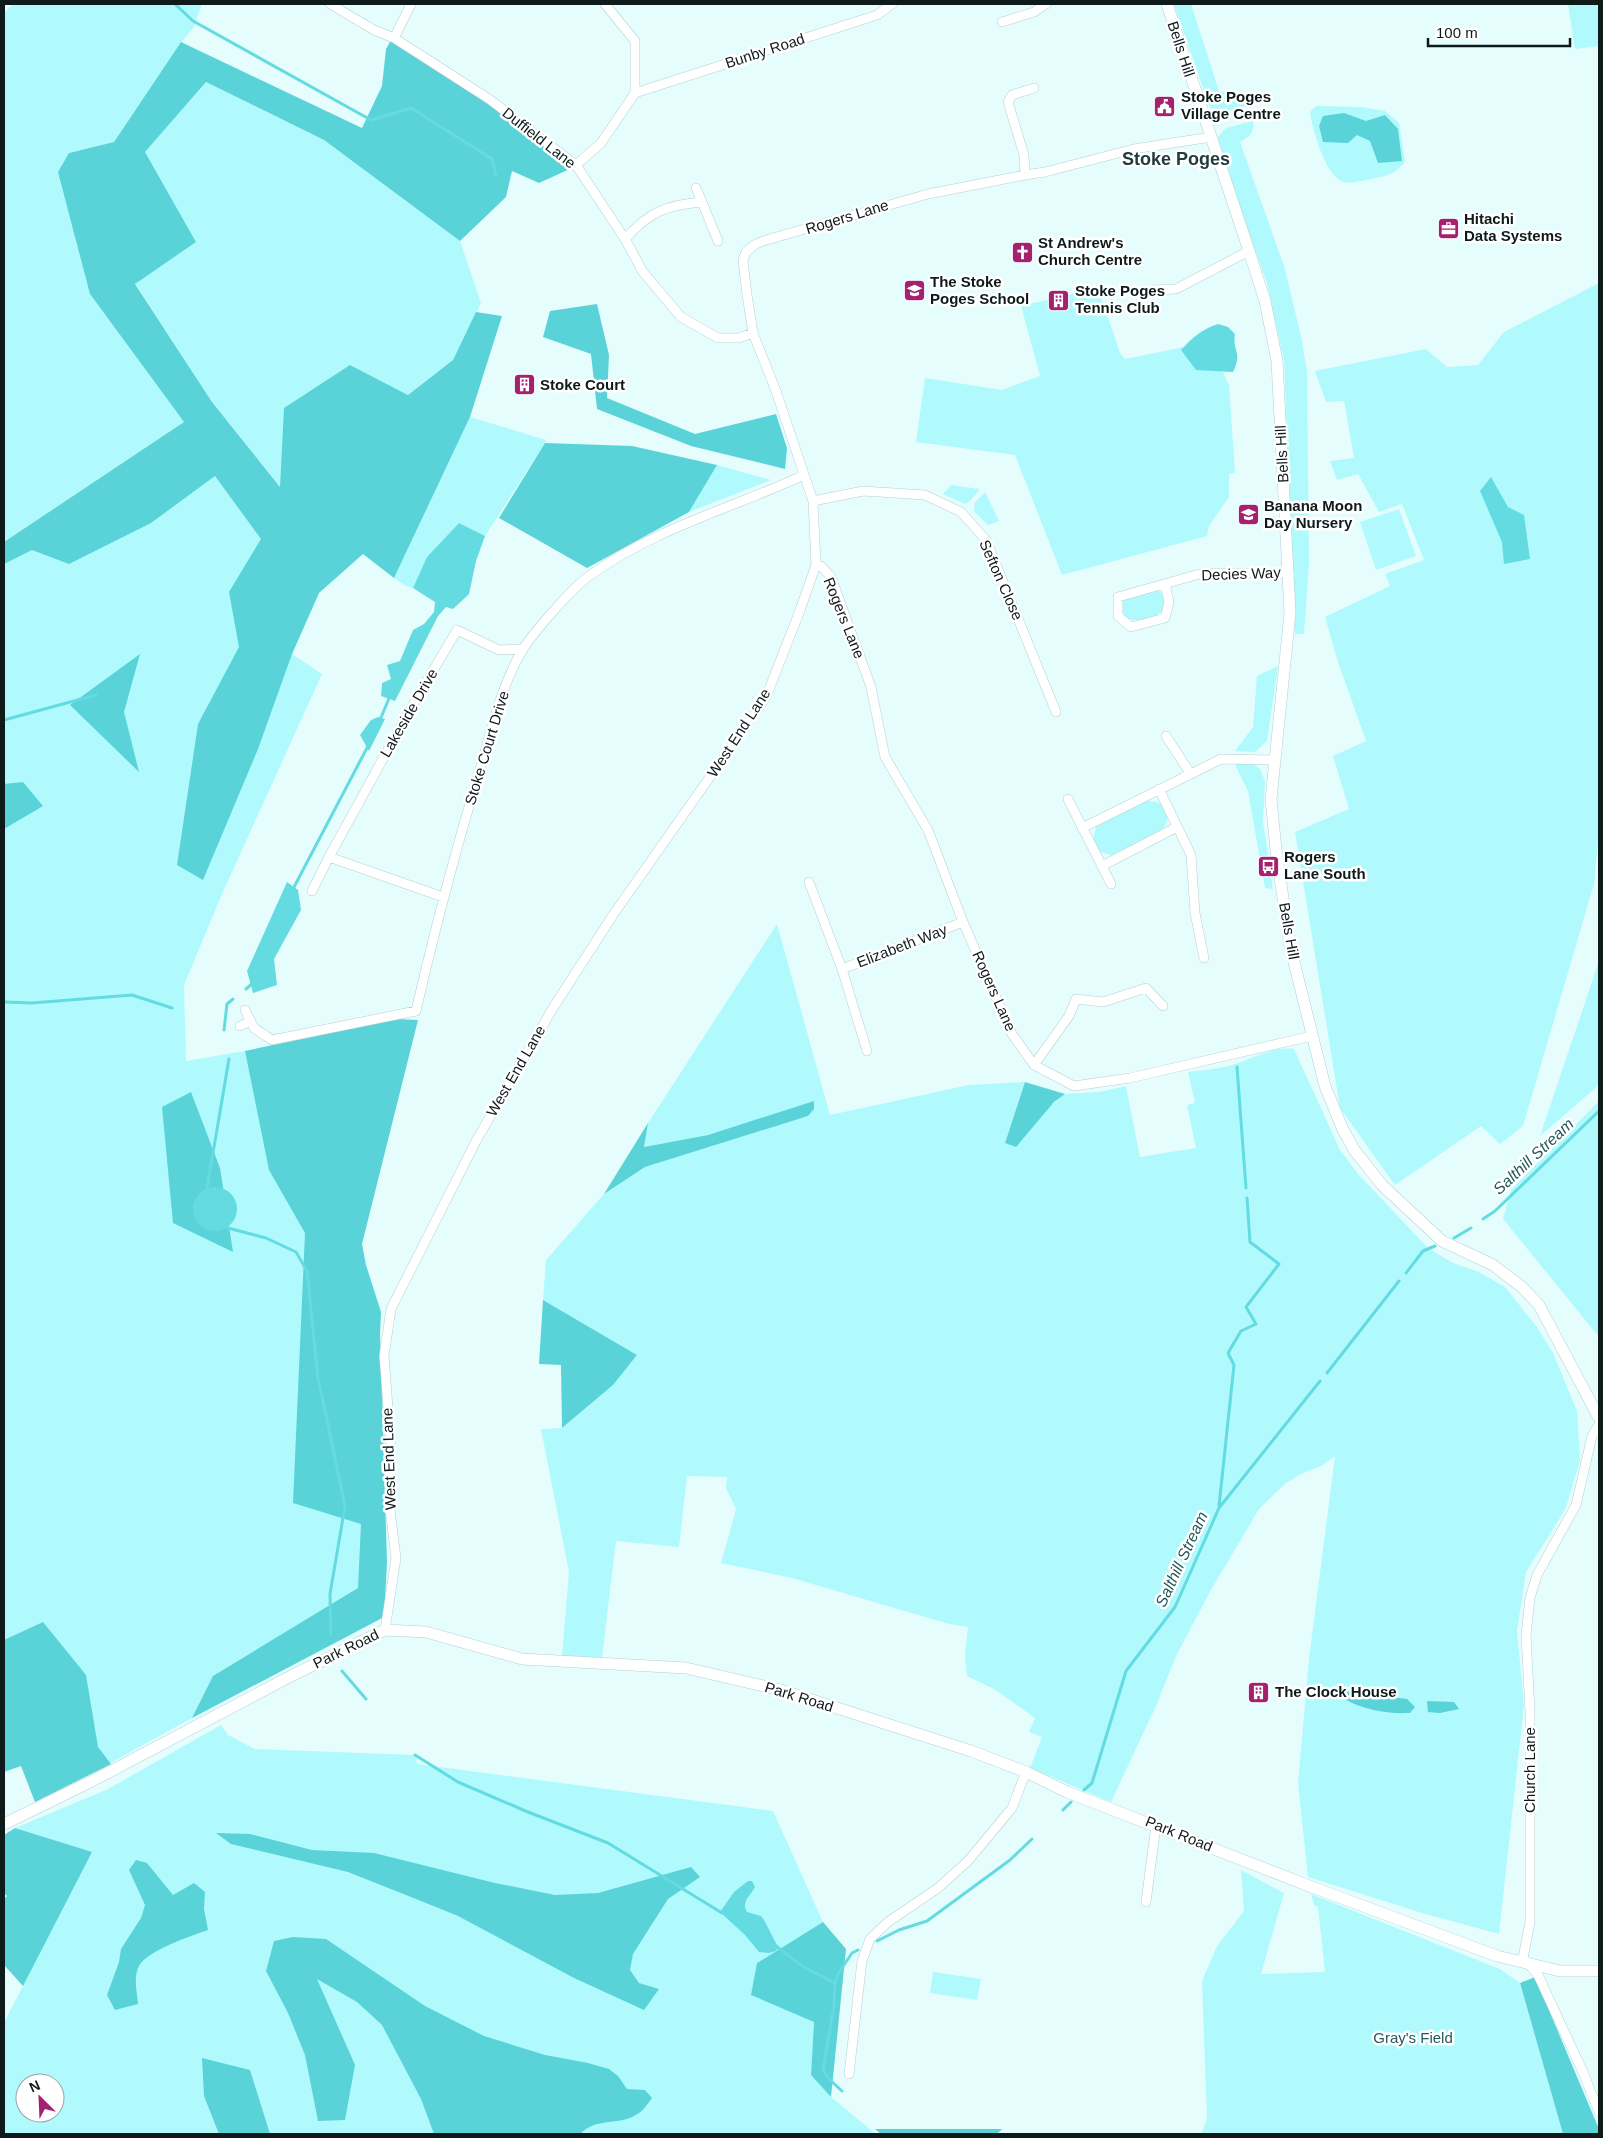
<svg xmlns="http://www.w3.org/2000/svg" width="1603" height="2138" font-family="Helvetica,sans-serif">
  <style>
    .green { fill: #b0fafd; fill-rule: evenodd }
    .forest { fill: #59d3d8 }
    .water { fill: #63dbe1 }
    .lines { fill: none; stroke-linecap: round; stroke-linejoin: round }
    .stream { stroke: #63dbe1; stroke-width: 3 }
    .street-casing { stroke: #b4d0d1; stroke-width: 10 }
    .secondary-casing { stroke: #b4d0d1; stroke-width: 12 }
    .street { stroke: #fff; stroke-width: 9 }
    .secondary { stroke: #fff; stroke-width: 11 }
    .labels { text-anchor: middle; stroke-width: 5; stroke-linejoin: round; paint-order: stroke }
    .street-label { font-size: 15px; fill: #0f1a1a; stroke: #fff }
    .poi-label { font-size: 15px; font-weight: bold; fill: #0f1a1a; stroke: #fff; text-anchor: start }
    .park-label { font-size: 15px; fill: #265a5c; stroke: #fff }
    .water-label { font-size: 16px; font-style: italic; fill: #25595b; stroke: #fff }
    .quarter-label { font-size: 18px; font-weight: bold; fill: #233b3c; stroke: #fff }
  </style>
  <rect width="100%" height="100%" fill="#e6fdfe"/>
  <!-- green -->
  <path class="green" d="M 13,4 L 202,4 L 194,27 L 179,45 L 114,142 L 69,153 L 90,294 L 184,422 L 4,542 L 4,13 Z
    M 1174,4 L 1191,4 L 1219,91 L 1242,95 L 1250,105 L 1222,113 L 1210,108 Z
    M 1568,4 L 1599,4 L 1599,46 L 1575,49 Z
    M 206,82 L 324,140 L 460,241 L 481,303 L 453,360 L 408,395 L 350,365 L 281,488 L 212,402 L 135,283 L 196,242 L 145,152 Z
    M 1316,106 L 1362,107 L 1385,111 L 1399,123 L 1405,162 C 1393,175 1389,175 1372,179 C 1363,180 1350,185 1341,181 C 1325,173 1312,129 1310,112 Z
    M 1253,121 C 1255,133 1249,137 1240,142 L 1285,269 L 1302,341 L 1307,372 L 1309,563 L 1304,634 L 1295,634 L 1284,360 L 1267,283 L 1220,152 L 1218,137 L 1226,128 Z
    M 1599,283 L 1599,830 L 1594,884 L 1523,1126 L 1500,1144 L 1481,1126 L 1395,1185 L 1340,1108 L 1295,832 L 1349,809 L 1333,756 L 1366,741 L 1338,662 L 1325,617 L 1390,586 L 1385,574 L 1424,560 L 1402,504 L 1379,512 L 1358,474 L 1337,480 L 1330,461 L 1354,458 L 1344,401 L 1326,402 L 1315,371 L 1426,349 L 1447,367 L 1478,365 L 1504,332 Z
    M 1098,288 L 1120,353 L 1125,359 L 1209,342 L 1229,385 L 1235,473 L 1229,474 L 1229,497 L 1209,526 L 1207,536 L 1062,575 L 1015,455 L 916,442 L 925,378 L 1002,390 L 1040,376 L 1021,306 Z
    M 470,417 L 546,440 L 545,443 L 485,536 L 459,523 L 427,557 L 413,588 L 406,586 L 394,578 Z
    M 192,433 L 319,593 L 292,654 L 322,674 L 222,894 L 184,985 L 186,1061 L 245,1051 L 373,1025 L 320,1218 L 388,1391 L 388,1444 L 374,1511 L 384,1617 L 192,1718 L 87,1776 L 4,1642 L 4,560 Z
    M 717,465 L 771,480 L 689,512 Z
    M 951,485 L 980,489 L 971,500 L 965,504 L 943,494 Z
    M 985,492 L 999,521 L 988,525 L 974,511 L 975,502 Z
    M 1399,509 L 1416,556 L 1376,570 L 1360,522 Z
    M 1154,588 L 1160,591 L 1166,601 C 1164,605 1164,609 1161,612 C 1154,620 1133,623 1125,617 L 1121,606 L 1123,599 Z
    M 1278,666 L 1267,741 L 1255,752 L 1235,751 L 1253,727 L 1257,676 Z
    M 1236,762 L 1253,764 L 1260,769 L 1265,781 L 1263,822 L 1273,889 L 1265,888 L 1248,791 L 1236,767 Z
    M 1144,800 L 1160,803 L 1168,818 L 1163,830 L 1112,855 L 1099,852 L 1093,839 L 1096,827 Z
    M 777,924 L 830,1115 L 969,1085 L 1024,1082 L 1025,1082 L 1005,1142 L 1065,1094 L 1099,1092 L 1126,1086 L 1140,1157 L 1196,1148 L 1187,1105 L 1195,1103 L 1188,1072 C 1203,1070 1218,1069 1232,1065 C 1252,1059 1272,1046 1294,1049 L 1340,1150 L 1359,1175 L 1428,1248 L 1453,1263 L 1479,1272 L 1505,1287 L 1537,1327 L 1553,1353 L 1577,1411 L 1580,1461 L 1565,1510 L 1526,1572 L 1517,1631 L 1524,1705 L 1499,1934 L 1422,1913 L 1308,1877 L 1298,1783 L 1309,1659 L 1335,1456 L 1323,1465 L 1301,1474 L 1286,1483 L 1259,1509 L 1211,1590 L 1176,1656 L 1156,1706 L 1111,1802 L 1030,1768 L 1042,1737 L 1029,1732 L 1035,1718 L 994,1689 L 967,1676 L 965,1655 L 968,1627 L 949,1624 L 792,1578 L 721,1563 L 736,1509 L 726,1488 L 727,1477 L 687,1476 L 679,1547 L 616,1541 L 602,1658 L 562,1656 L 569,1572 L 541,1429 L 562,1428 L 613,1385 L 637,1355 L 543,1300 L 546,1260 L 604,1194 L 645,1167 L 808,1116 L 814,1109 L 708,1135 L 644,1147 L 648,1123 Z
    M 1599,961 L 1599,1085 L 1540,1136 Z
    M 1599,1101 L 1599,1337 L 1503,1219 L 1511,1190 Z
    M 221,1725 L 228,1735 L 255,1749 L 416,1755 L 417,1764 L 773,1811 L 823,1922 L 757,1963 L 814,2022 L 811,2075 L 831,2097 L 876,2134 L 4,2134 L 4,2023 L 91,1852 L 15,1828 L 108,1789 ZM 25,2083 L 55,2083 L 55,2113 L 25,2113 Z
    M 1241,1870 L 1284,1893 L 1261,1974 L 1325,1972 L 1318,1907 L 1314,1905 L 1311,1894 L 1500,1969 L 1520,1983 L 1563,2134 L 1201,2134 L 1207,2119 L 1202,1981 L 1217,1946 L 1244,1911 Z
    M 933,1972 L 981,1979 L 977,2000 L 930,1993 Z"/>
  <!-- forest -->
  <path class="forest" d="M 391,40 L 487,101 L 572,168 L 539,183 L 512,171 L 506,197 L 460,241 L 324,140 L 206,82 L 145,152 L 196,242 L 135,284 L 212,402 L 280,487 L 284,408 L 350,365 L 408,395 L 453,360 L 476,312 L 502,316 L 470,417 L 394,578 L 363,554 L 319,593 L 292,654 L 258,749 L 203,880 L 177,865 L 198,724 L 239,647 L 229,592 L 261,539 L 215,476 L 151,523 L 69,564 L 32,550 L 4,564 L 4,542 L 184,422 L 90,294 L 58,172 L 69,153 L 114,142 L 181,42 L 362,128 L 382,86 L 386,49 Z
    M 1344,113 L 1366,121 L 1385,115 L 1398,129 L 1402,161 L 1378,163 L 1370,141 L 1357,135 L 1348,143 L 1323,142 L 1319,126 L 1323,116 Z
    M 597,304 L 609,355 L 607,398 L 695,434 L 776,414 L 787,448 L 785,469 L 691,446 L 597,409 L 591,354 L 543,337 L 550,311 Z
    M 545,443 L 632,446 L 717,465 L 689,512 L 587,568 L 499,518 Z
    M 140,654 L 124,712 L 139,772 L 70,705 Z
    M 23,782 L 43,806 L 4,829 L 4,784 Z
    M 397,1019 L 418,1020 L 362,1244 L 366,1265 L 381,1312 L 380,1334 L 387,1563 L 384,1617 L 192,1718 L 213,1676 L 358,1588 L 361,1524 L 293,1503 L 305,1233 L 269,1170 L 245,1051 Z
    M 1025,1082 L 1065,1094 L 1054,1102 L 1016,1147 L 1005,1143 Z
    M 191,1092 L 220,1168 L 233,1252 L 173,1223 L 162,1107 Z
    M 814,1101 L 814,1109 L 808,1116 L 645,1167 L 604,1194 L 648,1123 L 644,1147 L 708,1135 Z
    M 543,1300 L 637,1355 L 613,1385 L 562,1428 L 561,1365 L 539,1364 Z
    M 43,1622 L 86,1675 L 98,1747 L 111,1764 L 35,1802 L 21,1766 L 4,1772 L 4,1640 Z
    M 1346,1691 L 1407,1699 L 1415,1707 L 1410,1713 C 1386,1714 1365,1710 1344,1699 Z
    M 1427,1701 L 1454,1702 L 1459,1709 L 1440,1713 L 1428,1712 Z
    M 15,1828 L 92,1852 L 23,1986 L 4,1965 L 4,1899 L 7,1896 L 4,1893 L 4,1835 Z
    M 216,1833 L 250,1834 L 312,1850 L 374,1853 L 495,1883 L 555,1895 L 598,1893 L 691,1867 L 700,1877 L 668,1899 L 633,1954 L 630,1970 L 639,1983 L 659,1989 L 644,2010 L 574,1978 L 458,1916 L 421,1901 L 348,1872 L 231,1844 Z
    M 136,1860 L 147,1863 L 173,1895 L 194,1883 L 205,1892 L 204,1909 L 208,1930 C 191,1936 148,1950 139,1966 C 133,1977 137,1992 138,2004 L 115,2010 L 107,1995 L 119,1962 L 121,1949 L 141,1918 L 145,1905 L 129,1870 Z
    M 823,1922 L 846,1949 L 831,2097 L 811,2075 L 814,2022 L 751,1995 L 757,1963 Z
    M 293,1937 L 326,1939 L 425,2006 L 484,2036 L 545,2055 L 588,2063 L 609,2069 L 618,2076 L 627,2089 L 645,2090 L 652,2098 C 648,2103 644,2110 639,2113 C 620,2127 598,2116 580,2134 L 434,2134 L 421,2099 L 382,2025 L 357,2002 L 317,1979 L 355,2065 L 345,2120 L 318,2121 L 305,2055 L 288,2013 L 266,1971 L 274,1941 Z
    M 1535,1977 L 1599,2129 L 1599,2134 L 1563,2134 L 1520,1983 Z
    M 202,2058 L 250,2070 L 270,2134 L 219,2134 L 204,2096 Z
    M 875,2129 L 1002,2129 L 997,2134 L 881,2134 Z"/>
  <!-- water -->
  <path class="water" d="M 1218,324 L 1228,327 L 1235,334 C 1232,351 1243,352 1233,372 L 1196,370 L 1181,350 C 1192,338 1202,329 1218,324 Z
    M 1491,477 L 1508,507 L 1524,515 L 1530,559 L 1504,564 L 1502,542 L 1480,491 Z
    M 459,523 L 485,536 L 476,561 L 469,594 L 453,609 L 446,607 L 438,616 L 395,701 L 381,696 L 382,683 L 391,679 L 387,665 L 400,661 L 413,630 L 424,624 L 434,612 L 435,602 L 413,588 L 427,557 Z
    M 378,717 L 385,719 L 369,751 L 360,735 L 371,720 Z
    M 287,882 L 298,890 L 301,910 L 274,959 L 277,985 L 253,993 L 247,971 Z
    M193 1209a22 22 0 1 1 44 0a22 22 0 1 1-44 0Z
    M 748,1881 L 752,1881 L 755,1887 C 750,1896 741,1902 747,1912 L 761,1916 L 764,1920 L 778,1947 L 776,1951 L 769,1953 L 759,1952 L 745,1935 L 720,1912 L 734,1892 Z"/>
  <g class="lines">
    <!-- stream -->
    <path class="stream" d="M 175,4 L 193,21 L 371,120 L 411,108 L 492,159 L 496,176
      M 4,720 L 96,695
      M 380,720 L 390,696
      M 293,889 L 368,746
      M 246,989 L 253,983
      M 4,1002 L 32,1003 L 132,995 L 172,1008
      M 224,1030 L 227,1004 L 233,999
      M 1237,1067 L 1246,1188
      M 208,1191 L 207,1188 L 229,1059
      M 1483,1219 L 1495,1211 L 1599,1111
      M 226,1225 L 228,1228 L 266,1238 L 296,1252 L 307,1271 L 318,1378 L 345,1506 L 330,1594 L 331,1635
      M 1454,1238 L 1471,1228
      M 1406,1273 L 1423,1251 L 1435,1246
      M 1327,1373 L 1399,1281
      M 1219,1506 L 1234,1365 L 1228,1353 L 1241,1331 L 1256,1324 L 1246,1307 L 1279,1264 L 1250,1242 L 1247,1198
      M 342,1671 L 366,1699
      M 415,1755 L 458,1782 L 528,1812 L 608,1843 L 722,1913
      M 1084,1790 L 1092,1783 L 1126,1671 L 1175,1607 L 1219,1508 L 1320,1381
      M 1063,1810 L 1071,1802
      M 877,1941 L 899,1930 L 927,1921 L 1010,1860 L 1032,1839
      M 776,1946 L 802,1966 L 835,1983
      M 842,2091 L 829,2079 L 823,2070 L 834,2006 L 835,1983 L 838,1974 L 852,1953 L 858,1950"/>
    <defs>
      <path id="street" d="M 330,4 L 374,30 L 394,38 L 489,99 L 576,165 L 625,239 L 643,272 L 681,317 L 718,338 L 739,338 L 753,333
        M 1002,22 L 1034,12 L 1046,4
        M 394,38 L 411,4
        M 635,93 L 877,15 L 892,4
        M 1211,137 L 1134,149 L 1045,172 L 1025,175 L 928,194 L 763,241 L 754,245 L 746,252 L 743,260 L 747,295 L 753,333 L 776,391 L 813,501 L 816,565 L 821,566 L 831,577 L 871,687 L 885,757 L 928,830 L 963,922 L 1012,1034 L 1034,1065 L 1074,1086 L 1130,1078 L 1312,1036
        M 576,165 L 601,143 L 635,93 L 635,41 L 605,4
        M 1025,175 L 1024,155 L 1008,102 L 1012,95 L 1034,88
        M 696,188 L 702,202
        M 625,239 C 649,212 666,205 702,202 L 718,241
        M 1141,296 L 1154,290 L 1176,289 L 1249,251
        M 813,501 L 863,491 L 925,495 L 961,512 L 986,540 L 1056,712
        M 1165,584 L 1169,602 L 1165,618 L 1131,627 L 1118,616 L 1118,597 L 1203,573 L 1289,573
        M 1166,736 L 1190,773
        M 1159,789 L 1191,855 L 1195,913 L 1204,958
        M 1068,799 L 1111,884
        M 1082,828 L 1221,759 L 1275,760
        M 1102,866 L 1177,827
        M 809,882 L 842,969 L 867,1051
        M 312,891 L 329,857
        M 443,897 L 329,857 L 407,715 L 457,630 L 499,650 L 523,649
        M 842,969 L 963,922
        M 245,1010 L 254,1028 L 272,1040 L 416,1011 C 435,929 456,848 481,766 C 492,727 502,684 523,649 C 534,632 572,588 589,576 C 653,529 733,508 804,475
        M 240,1026 L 251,1021
        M 1034,1065 L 1069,1016 L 1076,999 L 1103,1002 L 1146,988 L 1163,1006
        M 1599,1425 L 1592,1436 L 1576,1505 L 1537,1575 L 1530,1598 L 1526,1635 L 1530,1711 L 1530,1922 L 1523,1958 L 1538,1975 L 1583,2072 L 1599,2112
        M 385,1630 L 396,1558 L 390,1509 L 391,1446 L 384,1356 L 391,1309 L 476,1141 L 553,1008 L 613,915 L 766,697 L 799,613 L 816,565
        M 1146,1902 L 1156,1825
        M 849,2074 L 862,1961 L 870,1939 L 888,1922 L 938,1888 L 968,1861 L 1012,1808 L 1026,1772"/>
      <path id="secondary" d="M 1167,4 L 1249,251 L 1265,301 L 1277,361 L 1290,613 L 1271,799 L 1276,850 L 1290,946 L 1325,1086 L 1343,1130 L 1355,1151 L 1382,1185 L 1442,1241 L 1493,1265 L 1523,1288 L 1539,1305 L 1599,1418
        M 4,1824 L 92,1781 L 291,1676 L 385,1630 L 426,1632 L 522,1659 L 686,1668 L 781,1690 L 971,1751 L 1026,1772 L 1067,1792 L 1312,1887 L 1497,1956 L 1560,1971 L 1599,1971"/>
    </defs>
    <!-- street casing -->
    <use href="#street" class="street-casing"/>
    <!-- secondary casing -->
    <use href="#secondary" class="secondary-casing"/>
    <!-- street -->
    <use href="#street" class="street"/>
    <!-- secondary -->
    <use href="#secondary" class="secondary"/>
  </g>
  <!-- icons -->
  <defs>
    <symbol id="civic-square" viewBox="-11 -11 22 22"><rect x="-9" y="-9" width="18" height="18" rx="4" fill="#a4216f" stroke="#fff"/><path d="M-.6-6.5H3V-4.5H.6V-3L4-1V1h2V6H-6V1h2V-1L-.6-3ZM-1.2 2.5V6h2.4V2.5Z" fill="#fff"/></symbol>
    <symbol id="office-square" viewBox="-11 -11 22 22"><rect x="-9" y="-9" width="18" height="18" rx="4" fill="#a4216f" stroke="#fff"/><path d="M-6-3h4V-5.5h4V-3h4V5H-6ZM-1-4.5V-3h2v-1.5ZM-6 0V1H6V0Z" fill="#fff"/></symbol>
    <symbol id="church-square" viewBox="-11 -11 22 22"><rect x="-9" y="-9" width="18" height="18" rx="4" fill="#a4216f" stroke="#fff"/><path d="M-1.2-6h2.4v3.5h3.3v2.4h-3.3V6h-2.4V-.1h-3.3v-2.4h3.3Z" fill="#fff"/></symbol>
    <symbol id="school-square" viewBox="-11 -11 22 22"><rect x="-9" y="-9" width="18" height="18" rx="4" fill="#a4216f" stroke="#fff"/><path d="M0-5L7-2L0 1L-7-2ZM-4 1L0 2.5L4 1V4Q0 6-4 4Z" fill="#fff"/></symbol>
    <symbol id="building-square" viewBox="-11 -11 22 22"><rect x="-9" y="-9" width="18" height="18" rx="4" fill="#a4216f" stroke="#fff"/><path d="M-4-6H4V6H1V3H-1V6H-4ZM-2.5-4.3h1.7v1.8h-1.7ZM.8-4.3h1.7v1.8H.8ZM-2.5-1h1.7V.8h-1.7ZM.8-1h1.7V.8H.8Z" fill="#fff"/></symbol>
    <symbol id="bus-square" viewBox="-11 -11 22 22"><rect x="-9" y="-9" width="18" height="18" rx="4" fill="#a4216f" stroke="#fff"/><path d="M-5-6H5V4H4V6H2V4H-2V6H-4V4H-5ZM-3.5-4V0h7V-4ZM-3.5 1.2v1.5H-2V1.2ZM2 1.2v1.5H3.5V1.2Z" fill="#fff"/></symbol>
  </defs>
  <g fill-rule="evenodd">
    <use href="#civic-square" x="1152" y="94" width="25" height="25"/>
    <use href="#office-square" x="1436" y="216" width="25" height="25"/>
    <use href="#church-square" x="1010" y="240" width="25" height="25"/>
    <use href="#school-square" x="902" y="278" width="25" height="25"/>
    <use href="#building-square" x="1046" y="288" width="25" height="25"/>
    <use href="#building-square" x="512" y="372" width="25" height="25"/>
    <use href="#school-square" x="1236" y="502" width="25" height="25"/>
    <use href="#bus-square" x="1256" y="854" width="25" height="25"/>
    <use href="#building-square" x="1246" y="1680" width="25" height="25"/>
  </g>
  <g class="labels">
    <!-- street labels -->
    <g class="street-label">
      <text transform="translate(1181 49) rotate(72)" y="5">Bells Hill</text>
      <text transform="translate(765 51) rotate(-18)" y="5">Bunby Road</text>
      <text transform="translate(539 138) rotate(38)" y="5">Duffield Lane</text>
      <text transform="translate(847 217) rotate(-17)" y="5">Rogers Lane</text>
      <text transform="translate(1282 454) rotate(-93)" y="5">Bells Hill</text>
      <text transform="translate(1241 574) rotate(-2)" y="5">Decies Way</text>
      <text transform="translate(1001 580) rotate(66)" y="5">Sefton Close</text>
      <text transform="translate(844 618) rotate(68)" y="5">Rogers Lane</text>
      <text transform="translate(409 713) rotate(-60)" y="5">Lakeside Drive</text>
      <text transform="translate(739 733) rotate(-57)" y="5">West End Lane</text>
      <text transform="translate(487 748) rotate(-73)" y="5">Stoke Court Drive</text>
      <text transform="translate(1289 931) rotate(80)" y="5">Bells Hill</text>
      <text transform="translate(902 946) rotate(-21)" y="5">Elizabeth Way</text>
      <text transform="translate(994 991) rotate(66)" y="5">Rogers Lane</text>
      <text transform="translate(516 1071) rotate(-60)" y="5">West End Lane</text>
      <text transform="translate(389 1459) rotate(-92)" y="5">West End Lane</text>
      <text transform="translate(346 1649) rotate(-26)" y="5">Park Road</text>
      <text transform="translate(799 1697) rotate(17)" y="5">Park Road</text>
      <text transform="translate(1530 1770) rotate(-90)" y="5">Church Lane</text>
      <text transform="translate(1179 1834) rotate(22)" y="5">Park Road</text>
    </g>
    <!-- poi labels -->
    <g class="poi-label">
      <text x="1181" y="102">Stoke Poges<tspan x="1181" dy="17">Village Centre</tspan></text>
      <text x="1464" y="224">Hitachi<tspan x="1464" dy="17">Data Systems</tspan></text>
      <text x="1038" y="248">St Andrew's<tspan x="1038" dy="17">Church Centre</tspan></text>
      <text x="930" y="287">The Stoke<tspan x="930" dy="17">Poges School</tspan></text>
      <text x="1075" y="296">Stoke Poges<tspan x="1075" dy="17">Tennis Club</tspan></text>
      <text x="540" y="390">Stoke Court</text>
      <text x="1264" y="511">Banana Moon<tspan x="1264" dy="17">Day Nursery</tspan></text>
      <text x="1284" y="862">Rogers<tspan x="1284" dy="17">Lane South</tspan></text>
      <text x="1275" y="1697">The Clock House</text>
    </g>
    <!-- park labels -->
    <g class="park-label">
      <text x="1413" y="2043">Gray's Field</text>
    </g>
    <!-- water labels -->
    <g class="water-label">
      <text transform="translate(1533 1156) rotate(-43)" y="6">Salthill Stream</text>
      <text transform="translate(1181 1559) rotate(-65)" y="6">Salthill Stream</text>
    </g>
    <!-- quarter labels -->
    <g class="quarter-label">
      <text x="1176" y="165">Stoke Poges</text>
    </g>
  </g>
  <!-- border -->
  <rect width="1603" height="2138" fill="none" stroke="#0f1a1a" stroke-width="10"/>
  <!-- north arrow -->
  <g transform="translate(40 2098) rotate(336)"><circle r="24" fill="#ffffff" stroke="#9fa3a3"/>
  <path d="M0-4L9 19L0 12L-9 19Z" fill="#a4216f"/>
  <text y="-8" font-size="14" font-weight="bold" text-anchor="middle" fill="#0f1a1a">N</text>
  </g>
  <!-- scale -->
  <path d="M1428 38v8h142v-8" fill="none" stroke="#0f1a1a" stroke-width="2.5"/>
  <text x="1436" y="38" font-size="15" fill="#0f1a1a" stroke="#ffffff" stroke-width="4" paint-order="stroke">100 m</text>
</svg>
